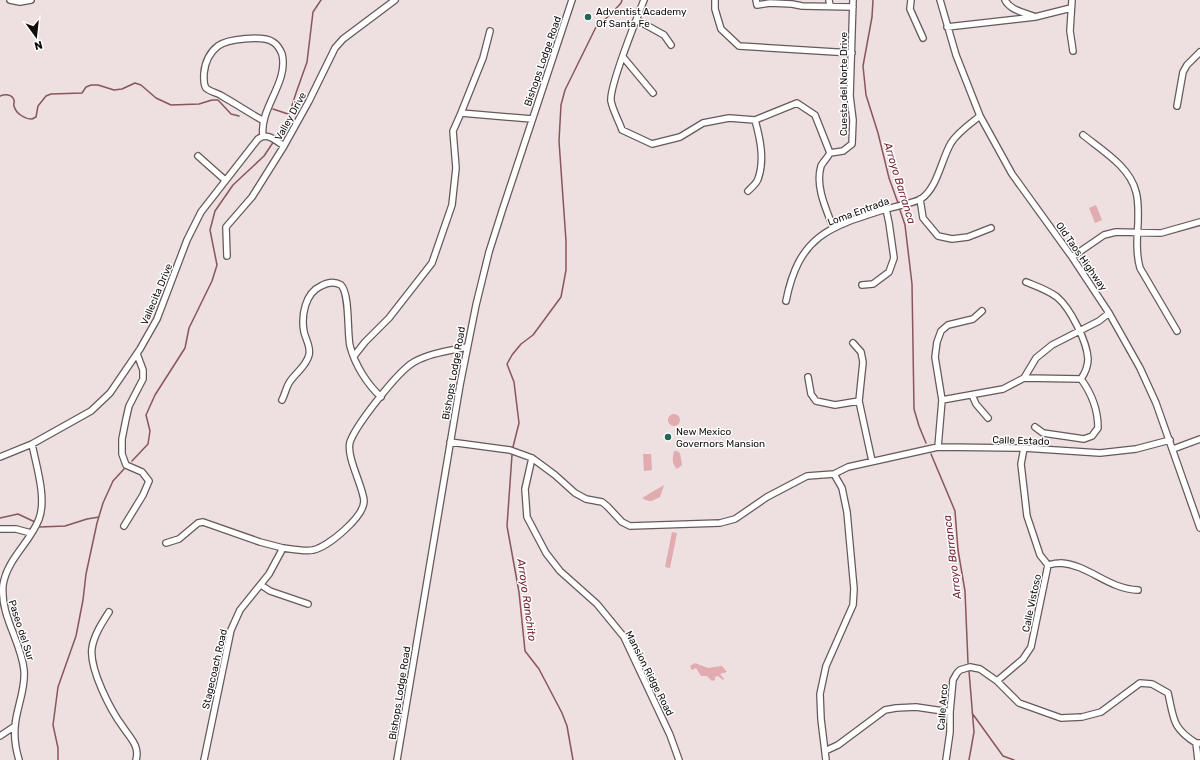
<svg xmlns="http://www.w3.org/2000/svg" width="1200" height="760" font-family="Rubik,sans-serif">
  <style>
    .green { fill: #e1abaf }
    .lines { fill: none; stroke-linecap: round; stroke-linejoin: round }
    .stream { stroke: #88565b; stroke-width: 1.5 }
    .minor-casing { stroke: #65595a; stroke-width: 8 }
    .minor { stroke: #fff; stroke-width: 5.5 }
    .poi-dot { fill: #216659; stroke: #fff; stroke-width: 1.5 }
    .labels { text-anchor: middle; stroke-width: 3; stroke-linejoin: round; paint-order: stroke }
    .poi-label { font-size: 10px; fill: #100c0c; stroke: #fff; text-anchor: start }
    .street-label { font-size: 10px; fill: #100c0c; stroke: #fff }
    .water-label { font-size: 11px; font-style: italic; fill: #721e30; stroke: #fff }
  </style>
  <rect width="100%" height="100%" fill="#eedfe0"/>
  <!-- green -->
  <path class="green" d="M 1096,205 L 1102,220 L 1095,223 L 1089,208 Z
    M668 420a6 6 0 1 1 12 0a6 6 0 1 1-12 0Z
    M 674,451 L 677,451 L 680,453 L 682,465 L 677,469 C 672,464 672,458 674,451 Z
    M 643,454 L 651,454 L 652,470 L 644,471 Z
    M 664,485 L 660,497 C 653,501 649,503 642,498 Z
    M 672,532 L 677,533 L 670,568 L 665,567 Z
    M 695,663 L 708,668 L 722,666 L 727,672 L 720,674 L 724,679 L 723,680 L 718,676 L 715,677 L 715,680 L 712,681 L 707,676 L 701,676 L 696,668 L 692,670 L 690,666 Z"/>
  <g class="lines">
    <!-- stream -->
    <path class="stream" d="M 873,0 L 872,17 L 863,66 L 866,95 L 878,133 L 889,178 L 898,203
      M 0,96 C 5,94 12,94 14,100 C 15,103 13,103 14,106 C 16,114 25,119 32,119 L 36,117 L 38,106 L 46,96 L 51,94 L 82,93 L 86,87 L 91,85 L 98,85 L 114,90 L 122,89 L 135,83 L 141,85 L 156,98 L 171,105 L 199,104 L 212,100 L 218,100 L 231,114 L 239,116
      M 273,109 L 288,114
      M 276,138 L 287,121 L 296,93 L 307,62 L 313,12 L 321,0
      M 899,207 L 905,225 L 912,284 L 914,409 L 919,426 L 926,443
      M 513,447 L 519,423 L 514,382 L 507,364 L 512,355 L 521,344 L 533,335 L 561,297 L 566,270 L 566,241 L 559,141 L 561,105 L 565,90 L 596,27 L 611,14 L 621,3 L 622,0
      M 931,454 L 955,511 L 958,550 L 965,591 L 968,663
      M 512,455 L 507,526 L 519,592 L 525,651 L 539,669 L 562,713 L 567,726 L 573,760
      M 132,461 L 148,444 L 150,431 L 146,415 L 155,395 L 185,348 L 189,328 L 212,281 L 217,265 L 210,230 L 215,211 L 233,185 L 264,156 L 274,141
      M 0,518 L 18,514 L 35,522
      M 40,527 L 65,526 L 87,519 L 99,517
      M 969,671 L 974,732 L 969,760
      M 972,713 L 1003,756 L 1014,760
      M 58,760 L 58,748 L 53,725 L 58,687 L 76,636 L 83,600 L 86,574 L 97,523 L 103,503 L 113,481 L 124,469"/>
    <defs>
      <path id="minor" d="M 10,0 L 20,2 L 31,0
        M 644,0 C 637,18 609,86 611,101 C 613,111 619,121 622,130 L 652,144 L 680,137 L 703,123 L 729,118 L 755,120 L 797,103 L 815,115 L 830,153
        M 715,0 L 715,9 L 721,29 L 739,46 L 852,53
        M 756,0 L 757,5 L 770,3 L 792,4 L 802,6 L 853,7
        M 829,0 L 830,6
        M 911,0 L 910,9 L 923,38
        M 940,0 L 956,55 L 980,116 L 1012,174 L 1072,257 L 1109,313 L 1140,368 L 1156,403 L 1200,528
        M 1005,0 C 1010,10 1023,12 1033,16
        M 1072,0 L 1070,31 L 1073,51
        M 637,20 L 664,35 L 671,45
        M 947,27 L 1035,17 L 1071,8
        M 623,57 L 653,93
        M 1177,106 L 1183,72 L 1187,65 L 1200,52
        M 461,113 L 483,58 L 490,31
        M 1083,135 C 1103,151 1130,167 1136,192 C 1139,202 1138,213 1138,223 C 1137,238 1136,254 1140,268 L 1177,331
        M 263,136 C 259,108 289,83 282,54 C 280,49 278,45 273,42 C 263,35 227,39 218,46 C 209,53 205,63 204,73 C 204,77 203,84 206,88 C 210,92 218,93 222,96 C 236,104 249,113 264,121
        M 830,153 L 843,151 L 852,144 L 853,120 L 850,96 L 853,0
        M 830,153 C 828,157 823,162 821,166 C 815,186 826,209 833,227
        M 198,156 L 225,180
        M 748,191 C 751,188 757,183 758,179 C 765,160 760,138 755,120
        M 920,199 L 923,218 L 938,236 L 952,239 L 968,237 L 991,228
        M 227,256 L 226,227 L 252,197 L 284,146 L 309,101 L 335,48 L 343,39 L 395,0
        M 1072,257 L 1104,235 L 1116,232 L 1161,233 L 1200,222
        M 1026,282 C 1036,286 1048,290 1057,297 C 1070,308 1087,341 1088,359 C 1088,366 1085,373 1081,379
        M 862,285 L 873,284 L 889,272 L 894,258 L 889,223 L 886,209
        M 786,301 C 799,236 828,227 886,209 C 894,207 916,202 921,199 C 938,187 941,160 951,143 C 958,132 970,124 980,116
        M 853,343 L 861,352 L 863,362 L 859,401 L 872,461
        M 354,356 L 365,342 L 389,318 L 432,263 L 452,205 L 456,168 L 453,131 L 461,113 L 532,119
        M 808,377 L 811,394 L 816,401 L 835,405 L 859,401
        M 1024,378 L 1036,358 L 1052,345 L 1099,321 L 1109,313
        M 972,395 L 976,404 L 988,418
        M 282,400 C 285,394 286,388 289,383 C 295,373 306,367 309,355 C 311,347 306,340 304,332 C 301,316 305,293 321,286 C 328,282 334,281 341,285 C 350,294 347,332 350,346 C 355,365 367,384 381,397
        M 942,400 L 1003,389 L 1024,378 L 1081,379 C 1092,394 1098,410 1098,428 L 1092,436 L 1084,439 L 1043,433 L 1035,427
        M 450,442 L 510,450 L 532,458 L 555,475 L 575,493 L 586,499 L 602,502 L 607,506 L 622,522 L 630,526 L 720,523 L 735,519 L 767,497 L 807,476 L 834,474 L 842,488 L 847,512 L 854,589 L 853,605 L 826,666 L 820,694 L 821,719 L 826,760
        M 938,447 L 942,400 L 935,357 L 937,342 L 941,331 L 948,325 L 973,319 L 982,311
        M 1173,449 L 1200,439
        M 0,457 L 32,444 L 91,411 L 110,393 L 140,349 L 157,319 L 187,240 L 201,212 L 258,139 C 267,132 275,140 284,146
        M 532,458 L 525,489 L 527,517 L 546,553 L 560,571 L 597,604 L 624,637 L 670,735 L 679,760
        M 834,474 L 848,467 L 938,447 L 1024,448 L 1100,453 L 1136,449 L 1170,440
        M 124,526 L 143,495 L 149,481 L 142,472 L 126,465 L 122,454 L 122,439 L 126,419 L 129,406 L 143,379 L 143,370 L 137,354
        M 0,529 L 16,529 L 31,533
        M 166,543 L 179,539 L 198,523 L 203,522 L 260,542 L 283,548
        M 1048,565 C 1052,564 1057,563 1061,563 C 1089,565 1108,589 1138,590
        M 261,585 L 270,591 L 308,604
        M 109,612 C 102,623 94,635 92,648 C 89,669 111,711 123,727 C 130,738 140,746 136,760
        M 997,681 L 1023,659 L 1031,647 L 1048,565 L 1040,555 L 1027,516 L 1021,464 L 1024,448
        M 0,736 L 15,726
        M 1196,743 L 1198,760
        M 825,751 L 838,745 L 885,710 L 896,708 L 916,707 L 950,712
        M 19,760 C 16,750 14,738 15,727 C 16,708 26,690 24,670 C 21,641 0,616 3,585 C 7,559 30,543 39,519 C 47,498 36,465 32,444
        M 204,760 L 231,630 L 240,610 L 269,574 L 283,548 C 291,549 306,552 313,550 C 328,547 364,517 364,501 C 363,486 346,457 350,442 C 356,425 398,371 414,362 C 430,353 449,351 467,347
        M 397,760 L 460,385 L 476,305 L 489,252 L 503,208 L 572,0
        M 946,760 L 950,732 L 950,712 L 953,680 L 957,673 L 960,670 L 970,667 L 980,669 L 997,681 L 1019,703 L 1061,718 L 1082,717 L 1101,712 L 1140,683 L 1152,684 L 1168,693 C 1174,719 1172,728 1196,743 L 1200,743"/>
    </defs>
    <!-- minor casing -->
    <use href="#minor" class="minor-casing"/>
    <!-- minor -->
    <use href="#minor" class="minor"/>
  </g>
  <!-- markers -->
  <g class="poi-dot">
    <circle cx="588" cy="17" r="4"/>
    <circle cx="668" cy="437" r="4"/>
  </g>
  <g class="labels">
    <!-- poi labels -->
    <g class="poi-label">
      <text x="596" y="15">Adventist Academy<tspan x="596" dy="12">Of Santa Fe</tspan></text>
      <text x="676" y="435">New Mexico<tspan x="676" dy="12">Governors Mansion</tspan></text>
    </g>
    <!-- street labels -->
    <g class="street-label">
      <text transform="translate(542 61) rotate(-71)" y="4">Bishops Lodge Road</text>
      <text transform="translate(843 84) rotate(-90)" y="4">Cuesta del Norte Drive</text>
      <text transform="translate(290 116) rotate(-61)" y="4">Valley Drive</text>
      <text transform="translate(858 211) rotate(-20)" y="4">Loma Entrada</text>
      <text transform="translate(1082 256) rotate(55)" y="4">Old Taos Highway</text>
      <text transform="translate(156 294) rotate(-67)" y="4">Vallecita Drive</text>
      <text transform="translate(453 373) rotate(-80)" y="4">Bishops Lodge Road</text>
      <text transform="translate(1021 440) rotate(2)" y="4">Calle Estado</text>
      <text transform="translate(1031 603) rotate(-78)" y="4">Calle Vistoso</text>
      <text transform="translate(22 630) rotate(72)" y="4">Paseo del Sur</text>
      <text transform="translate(214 669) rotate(-77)" y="4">Stagecoach Road</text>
      <text transform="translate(650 673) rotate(63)" y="4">Mansion Ridge Road</text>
      <text transform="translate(399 693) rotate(-81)" y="4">Bishops Lodge Road</text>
      <text transform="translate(942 707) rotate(-86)" y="4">Calle Arco</text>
    </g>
    <!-- water labels -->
    <g class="water-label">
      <text transform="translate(900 183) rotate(73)" y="4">Arroyo Barranca</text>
      <text transform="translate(952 557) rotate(-97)" y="4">Arroyo Barranca</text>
      <text transform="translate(527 600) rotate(82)" y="4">Arroyo Ranchito</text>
    </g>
  </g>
  <!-- north arrow -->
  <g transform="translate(36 36) rotate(165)" stroke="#ffffff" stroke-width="3" paint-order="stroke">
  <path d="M0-3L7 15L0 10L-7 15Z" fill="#100c0c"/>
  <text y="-6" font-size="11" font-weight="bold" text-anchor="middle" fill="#100c0c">N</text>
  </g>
</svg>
